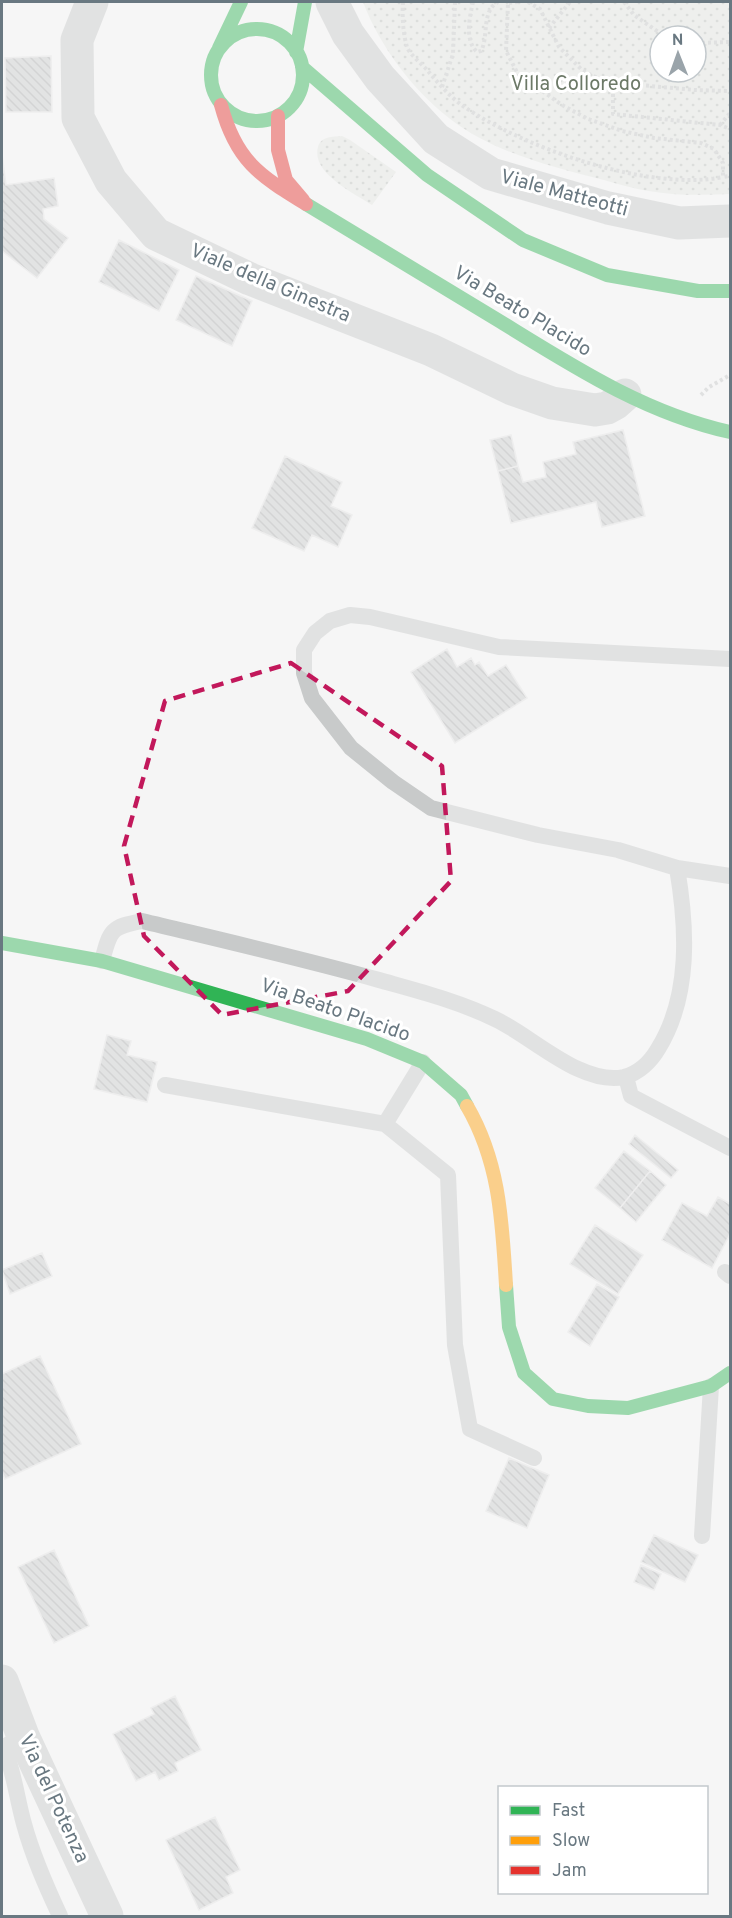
<svg xmlns="http://www.w3.org/2000/svg" width="732" height="1918" viewBox="0 0 732 1918" font-family="Overpass,sans-serif">
<style>
.green{fill:url(#green-dots);fill-rule:evenodd}
.building{fill:url(#building-back-hatch);stroke:#e4e4e4;stroke-width:1.5}
.lines{fill:none;stroke-linecap:round;stroke-linejoin:round}
.path{stroke:#c6c7c8;stroke-width:4;stroke-dasharray:3 3;stroke-linecap:butt}
.lane{stroke:#c8caca;stroke-width:16}
.street{stroke:#c8caca;stroke-width:33}
.fast{stroke:#30b455;stroke-width:14}
.slow{stroke:#ff9f0a;stroke-width:14}
.jam{stroke:#e5322d;stroke-width:14}
.marked{fill:none;stroke:#c2185b;stroke-width:4.5;stroke-dasharray:12 8;stroke-linejoin:round}
.labels{text-anchor:middle;dominant-baseline:central;stroke-width:6;stroke-linejoin:round;paint-order:stroke}
.park-label{font-size:20px;fill:#6c7967;stroke:#fff}
.street-label{font-size:20px;fill:#697881;stroke:#fff}
</style>
<defs>
<pattern id="green-dots" width="8" height="8" patternUnits="userSpaceOnUse" patternTransform="scale(1.5)"><rect width="8" height="8" fill="#e4e7e2"/><path d="M2 2h.1M6 6h.1" fill="none" stroke="#bdc0bd" stroke-width="1.8" stroke-linecap="round"/></pattern>
<pattern id="building-back-hatch" width="6" height="6" patternUnits="userSpaceOnUse" patternTransform="scale(1.5)"><rect width="6" height="6" fill="#cbcccd"/><path d="M-1 5l2 2M0 0l6 6M5-1l2 2" fill="none" stroke="#a9aaac"/></pattern>
</defs>
<rect width="100%" height="100%" fill="#f5f5f5"/>
<!-- green -->
<path class="green" d="M363 2H730V194C703 195 676 196 649 191 634 189 619 184 604 180 552 167 492 152 449 118 411 88 380 46 363 2ZM660 36H696V72H660Z
M342 136 350 140 396 172 372 205C354 193 311 173 318 147 321 136 333 137 342 136Z"/>
<!-- building -->
<path class="building" d="M51 56 52 112H6L5 58Z
M2 155 6 185 54 178 58 206 43 209 44 219 68 238 37 278 2 251Z
M119 240 179 270 159 311 99 282Z
M196 276 252 301 232 346 176 320Z
M623 430 645 516 602 527 596 502 511 523 498 471 518 466 523 482 546 477 543 462 576 454 573 442Z
M511 435 518 466 498 471 490 440Z
M285 456 342 482 331 506 352 515 338 547 312 535 304 551 252 528Z
M447 649 457 667 471 658 475 665 479 662 488 676 506 665 527 698 455 743 411 672Z
M107 1035 131 1041 127 1055 157 1062 147 1102 94 1089Z
M635 1135 678 1170 671 1178 629 1144Z
M624 1151 650 1171 620 1208 595 1188Z
M650 1171 666 1185 636 1222 620 1208Z
M718 1197 730 1204V1234L712 1268 662 1240 682 1203 707 1216Z
M595 1225 643 1255 618 1294 570 1264Z
M42 1253 52 1276 10 1294 2 1270Z
M597 1284 619 1297 590 1346 568 1332Z
M40 1356 81 1444 5 1479 2 1472V1374Z
M509 1458 549 1475 527 1528 486 1511Z
M654 1535 698 1555 685 1582 641 1562Z
M54 1550 89 1626 54 1643 18 1567Z
M641 1565 661 1574 654 1590 634 1582Z
M175 1696 201 1750 175 1763 178 1771 159 1780 155 1772 136 1781 113 1734 154 1714 151 1708Z
M215 1817 240 1870 226 1877 233 1893 199 1910 166 1840Z"/>
<g class="lines">
<!-- path -->
<path class="path" d="M403 2C402 15 403 34 407 47 410 55 422 64 428 71 438 83 450 97 463 106 524 148 649 192 723 177
M473 2C470 16 464 40 477 52L481 51C489 37 481 11 498 2
M518 2 508 3 506 51 518 74 562 105 588 119 622 131 654 138 701 143 714 149 723 163V177L730 176
M528 2 540 9 559 47 583 71 606 82 695 90 730 91
M624 2 634 15 664 36
M549 28 570 2
M696 43 730 42
M613 82V114L720 125 730 129
M442 87 453 54 455 2
M720 125 730 113
M701 395 709 387 730 375"/>
<!-- lane -->
<path class="lane" d="M730 659 499 647 370 617 350 615 330 621 315 633 304 650V673L312 698 351 748 393 782 431 808 538 835 618 850 677 868 730 876
M102 961C110 931 110 927 142 921 221 940 300 958 379 980 418 991 458 1001 495 1019 532 1036 581 1086 624 1077 639 1073 651 1061 658 1049 691 996 687 927 677 868
M626 1077 631 1096 730 1148
M165 1085 385 1124 423 1062
M385 1124 448 1175 455 1345 470 1429 534 1458
M725 1272 730 1276
M702 1536 711 1386
M23 1736 4 1747C14 1772 17 1799 24 1824 33 1857 46 1886 60 1916"/>
<!-- street -->
<path class="street" d="M92 2 77 40 78 118 111 181 156 234 250 279 431 350 512 389 552 403 595 410 607 408 616 403 625 395
M332 2 348 34 380 78 436 139 491 174 608 208 679 223 730 221
M2 1681 23 1736 107 1916"/>
<!-- fast -->
<path class="fast" d="M211 75a46 46 0 1 1 92 0a46 46 0 1 1-92 0Z
M219 48 241 2
M296 52 305 2
M302 67 427 175 523 240 607 275 698 291H730
M306 204C371 243 436 283 501 322 574 367 645 413 730 432
M2 943 102 961 367 1039 423 1062 461 1095 467 1106
M506 1285 509 1327 524 1373 553 1399 588 1406 628 1408 711 1386 730 1373"/>
<!-- slow -->
<path class="slow" d="M467 1106C500 1163 502 1221 506 1285"/>
<!-- jam -->
<path class="jam" d="M221 105C236 161 259 175 306 204
M278 116V150L286 180 303 200"/>
</g>
<!-- marked area -->
<path d="M0 0H732V1918H0ZM291 663 442 766 451 881 348 991 222 1015 144 936 124 846 165 701Z" fill="#f5f5f5" fill-opacity=".55" fill-rule="evenodd"/>
<path class="marked" d="M291 663 442 766 451 881 348 991 222 1015 144 936 124 846 165 701Z"/>
<g class="labels">
<!-- park labels -->
<g class="park-label">
<text x="576" y="85">Villa Colloredo</text>
</g>
<!-- street labels -->
<g class="street-label">
<text transform="translate(564 194) rotate(15)">Viale Matteotti</text>
<text transform="translate(270 284) rotate(23)">Viale della Ginestra</text>
<text transform="translate(522 312) rotate(31)">Via Beato Placido</text>
<text transform="translate(335 1011) rotate(19)">Via Beato Placido</text>
<text transform="translate(53 1799) rotate(65)">Via del Potenza</text>
</g>
</g>
<!-- border -->
<rect width="732" height="1918" fill="none" stroke="#697881" stroke-width="6"/>
<!-- legend -->
<rect x="498" y="1786" width="210" height="108" fill="#ffffff" stroke="#c3c9cd" stroke-width="1.5"/>
<rect x="510" y="1806" width="30" height="9" fill="#30b455" stroke="#c3c9cd" stroke-width="1.5"/>
<text x="552" y="1816" font-size="18" fill="#697881">Fast</text>
<rect x="510" y="1836" width="30" height="9" fill="#ff9f0a" stroke="#c3c9cd" stroke-width="1.5"/>
<text x="552" y="1846" font-size="18" fill="#697881">Slow</text>
<rect x="510" y="1866" width="30" height="9" fill="#e5322d" stroke="#c3c9cd" stroke-width="1.5"/>
<text x="552" y="1876" font-size="18" fill="#697881">Jam</text>
<!-- north arrow -->
<g transform="translate(678 54) rotate(359)"><circle r="28" fill="#ffffff" stroke="#c3c9cd" stroke-width="1.5"/>
<path d="M0-4.5L10 22L0 15L-10 22Z" fill="#9aa4aa"/>
<text y="-9" font-size="16" font-weight="bold" text-anchor="middle" fill="#697881">N</text>
</g>
</svg>
